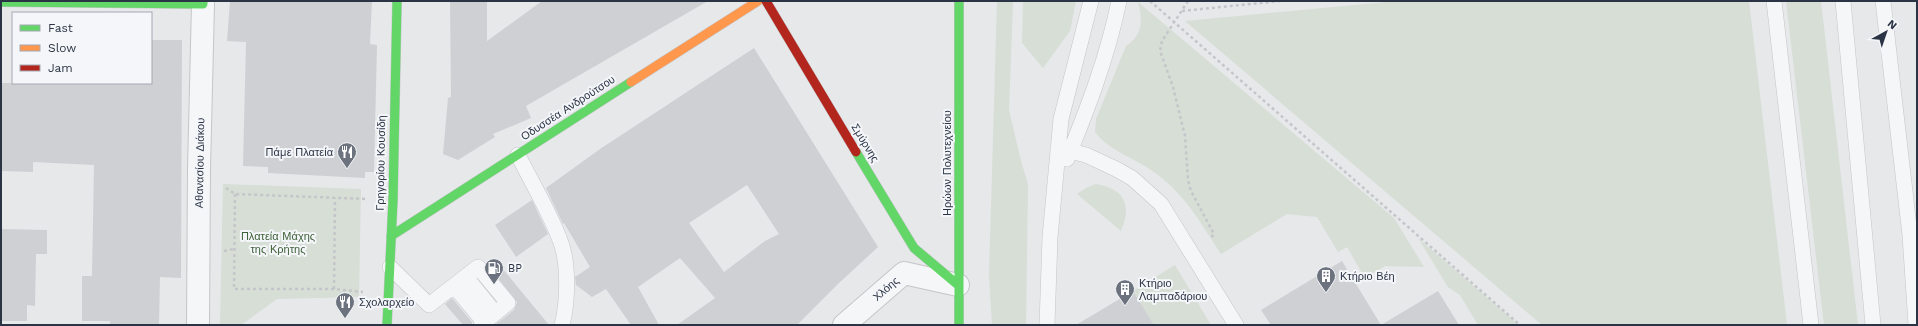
<svg xmlns="http://www.w3.org/2000/svg" width="1918" height="326" viewBox="0 0 1918 326" font-family="'Work Sans',sans-serif">
<style>
.green{fill:#d6ded6}
.building{fill:#ced0d3;fill-rule:evenodd}
.lines{fill:none;stroke-linecap:round;stroke-linejoin:round}
.lane-casing{stroke:#c4c6c8;stroke-width:16}
.street-casing{stroke:#c4c6c8;stroke-width:24}
.fast-casing{stroke:#c4c6c8;stroke-width:10}
.slow-casing{stroke:#c4c6c8;stroke-width:10}
.jam-casing{stroke:#c4c6c8;stroke-width:10}
.path{stroke:#c5c6ca;stroke-width:2.5;stroke-dasharray:3 3;stroke-linecap:butt}
.lane{stroke:#f5f6f7;stroke-width:15}
.street{stroke:#f5f6f7;stroke-width:22}
.fast{stroke:#63d668;stroke-width:9}
.slow{stroke:#ff974d;stroke-width:9}
.jam{stroke:#b3261e;stroke-width:9}
.labels{text-anchor:middle;dominant-baseline:central;stroke-width:4;stroke-linejoin:round;paint-order:stroke}
.street-label{font-size:11px;fill:#2b3445;stroke:#f4f6f9}
.poi-label{font-size:11px;fill:#2b3445;stroke:#f4f6f9;text-anchor:start}
.park-label{font-size:11px;fill:#3f6138;stroke:#f4f6f9}
</style>
<rect width="100%" height="100%" fill="#e6e8ea"/>
<!-- green -->
<path class="green" d="M997 1H1013L1009 110 1021 161 1028 184 1026 325H992L989 275Z
M1023 1H1076L1070 31 1043 68 1022 43Z
M1397 1H1749L1787 325H1542L1185 21Z
M1786 1H1821L1858 325H1824Z
M1138 2 1394 218 1424 267 1385 266 1365 278 1347 247 1338 252 1317 217 1287 214 1221 254C1202 225 1186 196 1158 175 1137 158 1111 153 1095 132L1096 119 1126 46C1143 35 1143 20 1138 2Z
M223 184 361 189 359 297 277 299 241 325H220Z
M1096 184C1125 189 1132 205 1121 231L1077 194 1086 188Z
M1418 238 1519 325H1478L1460 295 1448 287Z
M1175 265 1211 325H1154L1133 291Z"/>
<!-- building -->
<path class="building" d="M230 1H372L370 44 377 45 374 172H365V178L268 173V167L243 166 246 42 227 41Z
M450 1H487V41L542 1H708L526 106 531 118 493 134 495 137 458 160 443 154 448 98 451 97Z
M151 40H182L181 278 160 277 159 325H110V321H82V276H92L94 165 33 162V172L1 171V83H151Z
M754 48 878 247 839 283 797 325H677L715 298 680 258 638 287 659 325H631L606 289 592 297 576 285 575 277 590 267 564 223 563 224 546 188 600 149ZM747 185 779 234 765 241 724 272 689 223Z
M532 200 548 234 516 257 495 225Z
M1 229 47 230V254H36L35 306 27 305V321H1Z
M1342 261 1381 325H1271L1261 310Z
M497 262 549 325H495L514 310 517 302 490 268Z
M1133 291 1154 325H1076Z
M1438 291 1459 325H1381Z
M452 298 472 322V325H463L445 304Z"/>
<g class="lines">
<!-- lane casing -->
<g class="lane-casing">
<path id="lane" d="M1774 1 1811 325
M1843 1 1873 325
M1883 1 1910 235 1916 325
M1058 148 1086 155 1116 169 1132 178 1161 204 1236 325
M518 155C532 183 549 211 560 240 569 262 568 302 562 325
M1067 159C1088 108 1108 55 1119 1
M390 267 429 305 478 267 508 303 481 325
M466 277 495 313
M454 286 484 322
M1047 325 1050 237 1061 119 1091 1"/>
</g>
<!-- street casing -->
<g class="street-casing">
<path id="street" d="M198 325 199 169 203 4
M844 325 904 273 958 285"/>
</g>
<!-- fast casing -->
<g class="fast-casing">
<path id="fast" d="M959 1V325
M1 2 203 4V1
M856 152 914 248 958 285
M391 236 631 82
M387 325 393 200 397 1"/>
</g>
<!-- slow casing -->
<g class="slow-casing">
<path id="slow" d="M631 82 758 1"/>
</g>
<!-- jam casing -->
<g class="jam-casing">
<path id="jam" d="M766 1 856 152"/>
</g>
<!-- path -->
<path class="path" d="M1150 1 1520 325
M1188 1 1162 41 1160 51 1173 87 1185 136 1188 180 1191 191 1214 234 1210 239
M1182 11 1280 1
M226 188 235 194 367 199
M235 194 234 289H334L363 292
M224 251 234 249
M334 289 335 198"/>
<!-- lane -->
<use href="#lane" class="lane"/>
<!-- street -->
<use href="#street" class="street"/>
<!-- fast -->
<use href="#fast" class="fast"/>
<!-- slow -->
<use href="#slow" class="slow"/>
<!-- jam -->
<use href="#jam" class="jam"/>
</g>
<!-- icons -->
<defs>
<g id="restaurant-pin" transform="scale(1)"><path d="M0 17L-7.5 6A9.5 9.5 0 1 1 7.5 6Z" fill="#6c737f" stroke="#f4f6f9"/><path d="M-5-6h1v4h1v-4h1v4h1v-4h1v5L-1.5 .5V6h-2V.5L-5-1ZM5-6V6H3V1.5H1.5Q1.5-4 5-6Z" fill="#fff"/></g>
<g id="fuel-pin" transform="scale(1)"><path d="M0 17L-7.5 6A9.5 9.5 0 1 1 7.5 6Z" fill="#6c737f" stroke="#f4f6f9"/><path d="M-5.5-6h7V0h2V4h1.3V-2.5L3-4.5l.8-.8L6-3V5H2.5V1h-1V6h-7ZM-4.2-4.7v3.2H.2V-4.7Z" fill="#fff"/></g>
<g id="building-pin" transform="scale(1)"><path d="M0 17L-7.5 6A9.5 9.5 0 1 1 7.5 6Z" fill="#6c737f" stroke="#f4f6f9"/><path d="M-4-6H4V6H1V3H-1V6H-4ZM-2.5-4.3h1.7v1.8h-1.7ZM.8-4.3h1.7v1.8H.8ZM-2.5-1h1.7V.8h-1.7ZM.8-1h1.7V.8H.8Z" fill="#fff"/></g>
</defs>
<g fill-rule="evenodd">
<use href="#restaurant-pin" x="347" y="152"/>
<use href="#fuel-pin" x="494" y="268"/>
<use href="#building-pin" x="1326" y="276"/>
<use href="#building-pin" x="1125" y="289"/>
<use href="#restaurant-pin" x="345" y="302"/>
</g>
<g class="labels">
<!-- street labels -->
<g class="street-label">
<text transform="translate(568 108) rotate(-33)">Οδυσσέα Ανδρούτσου</text>
<text transform="translate(865 143) rotate(59)">Σμύρνης</text>
<text transform="translate(200 163) rotate(-89)">Αθανασίου Διάκου</text>
<text transform="translate(381 163) rotate(-89)">Γρηγορίου Κουσίδη</text>
<text transform="translate(947 163) rotate(-90)">Ηρώων Πολυτεχνείου</text>
<text transform="translate(886 289) rotate(-41)">Χλόης</text>
</g>
<!-- poi labels -->
<g class="poi-label">
<text x="333" y="152" text-anchor="end">Πάμε Πλατεία</text>
<text x="508" y="268">BP</text>
<text x="1340" y="276">Κτήριο Βέη</text>
<text x="1139" y="283">Κτήριο<tspan x="1139" dy="13">Λαμπαδάριου</tspan></text>
<text x="359" y="302">Σχολαρχείο</text>
</g>
<!-- park labels -->
<g class="park-label">
<text x="278" y="236">Πλατεία Μάχης<tspan x="278" dy="13">της Κρήτης</tspan></text>
</g>
</g>
<!-- border -->
<rect width="1918" height="326" fill="none" stroke="#2b3445" stroke-width="4"/>
<!-- legend -->
<rect x="12" y="12" width="140" height="72" fill="#f4f6f9" stroke="#a4a8b1"/>
<rect x="20" y="25" width="20" height="6" fill="#63d668" stroke="#a4a8b1"/>
<text x="48" y="32" font-size="12" fill="#2b3445">Fast</text>
<rect x="20" y="45" width="20" height="6" fill="#ff974d" stroke="#a4a8b1"/>
<text x="48" y="52" font-size="12" fill="#2b3445">Slow</text>
<rect x="20" y="65" width="20" height="6" fill="#b3261e" stroke="#a4a8b1"/>
<text x="48" y="72" font-size="12" fill="#2b3445">Jam</text>
<!-- north arrow -->
<g transform="translate(1886 32) rotate(40)" stroke="#f4f6f9" stroke-width="3" paint-order="stroke">
<path d="M0-3L7 15L0 10L-7 15Z" fill="#2b3445"/>
<text y="-6" font-size="11" font-weight="bold" text-anchor="middle" fill="#2b3445">N</text>
</g>
</svg>
